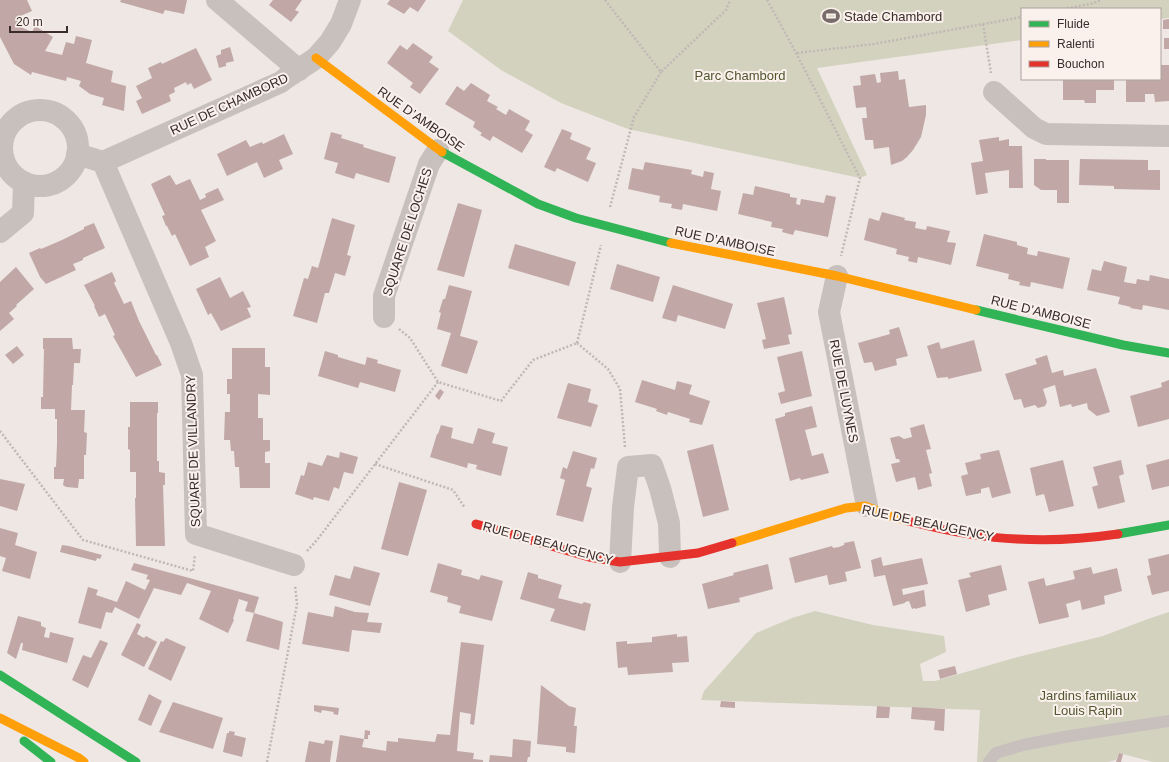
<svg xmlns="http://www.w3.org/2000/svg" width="1169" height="762" viewBox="0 0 1169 762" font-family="Arial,sans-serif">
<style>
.green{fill:#d3d2bf}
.building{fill:#c1a8a6}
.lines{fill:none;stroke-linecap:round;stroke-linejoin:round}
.path{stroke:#c1b8b5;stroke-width:2.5;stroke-dasharray:2 2;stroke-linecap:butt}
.lane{stroke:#c8c0bd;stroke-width:12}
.street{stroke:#c8c0bd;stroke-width:22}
.fast{stroke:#30b455;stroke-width:9}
.slow{stroke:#ff9f0a;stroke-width:9}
.jam{stroke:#e5322d;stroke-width:9}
.labels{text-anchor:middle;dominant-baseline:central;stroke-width:4;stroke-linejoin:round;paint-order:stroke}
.poi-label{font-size:13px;fill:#392c2a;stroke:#faf1ec;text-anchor:start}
.park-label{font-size:13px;fill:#50562f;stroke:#faf1ec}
.street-label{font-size:13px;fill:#392c2a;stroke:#faf1ec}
</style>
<rect width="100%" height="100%" fill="#eee7e4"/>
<!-- green -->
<path class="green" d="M463 0H1169V18L1160 19V9H1022V40L817 68 867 175 860 178 628 129 561 103 501 70 448 31Z
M815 611 873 625 944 636 946 652 920 664 923 681H935L1014 658 1103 636 1145 620 1169 612V762H1153L1119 753 1116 760 1108 762H977L980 710 701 700 704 691 756 633 792 618Z"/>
<!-- building -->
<path class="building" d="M0 0H27L32 11 18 17 23 28 32 32 35 26 53 37 45 51 62 55 66 42 74 44 76 36 92 40 86 63 113 71 111 82 126 86 124 111 102 105 104 98 90 94 79 86 81 81 67 77 66 81 32 72 31 75 14 64 0 37Z
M121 0H187L184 14 165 10 163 14 120 2Z
M273 0H302L295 10 299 12 291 22 269 5Z
M390 0H426L418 12 410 7 404 14 387 4Z
M1169 19V29H1163V20Z
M1164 38H1169V49H1164Z
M413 43 433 57 429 62 439 69 420 94 410 87 413 83 387 63 400 45 407 50Z
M230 47 234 61 226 63V66L219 68 216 56 221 54V50Z
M196 48 212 80 194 89 191 83 187 85 186 82 174 88 175 92 169 95 171 101 142 114 136 101 142 98 136 86 152 78 148 68 161 62 162 64Z
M1160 65H1169V101L1155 102 1154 94H1145V102H1126V79H1160Z
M898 71 899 80 905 79 909 107 926 105V115L921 137 913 150 907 157 902 161 891 165 889 147 874 149 873 140H865L862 118H867L866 107 856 108 853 86 861 85 860 76 875 74 877 83 881 82 880 73Z
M1063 79H1114V90H1096V103H1085L1084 100H1063Z
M471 83 490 95 487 101 498 107 496 109 506 115 509 109 530 121 525 130 533 135 522 153 493 136 490 141 480 135 482 133 473 127 475 122 445 104 457 86 464 91Z
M562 129 572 133 570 139 591 148 586 159 596 163 588 182 557 168 555 172 544 167Z
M331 132 342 135 341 138 364 145 363 147 396 157 389 183 356 173 354 179 335 173 338 163 324 159Z
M284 134 293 154 279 160 283 169 264 178 257 162 227 176 217 154 246 140 250 147 262 142 263 144Z
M999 137V141L1009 139V146H1022L1023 188H1009V170L985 173 988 193 976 195 971 163 983 161 979 140Z
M1034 159H1046V160H1069V203H1057V190H1041L1034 185Z
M1080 159 1148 160V170H1160V190L1114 189V186L1079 185Z
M645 162 692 170 691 174 703 177 704 171 714 173 711 189 721 191 717 211 683 204 682 210 671 208 672 204 659 202 660 196 628 189 632 168 643 170Z
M170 175 176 185 190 179 200 200 206 197 205 194 218 188 224 200 201 210 216 241 205 247 209 257 190 266 175 234 172 236 167 226H166L162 216 165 215 151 184Z
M755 186 790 194V197L797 198 796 204 800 205 801 199 824 203 826 195 836 197 828 237 795 230 793 235 782 232 783 229 771 227 772 222 738 214 743 193 753 195Z
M458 203 482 210 464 277 437 270Z
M882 212 905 218 904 220 916 222 915 228 926 230 927 226 950 231 947 242 956 243 951 265 918 257 917 263 908 261 909 257 896 254 897 249 864 240 869 218 879 221Z
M332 218 355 225 347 255 351 256 345 276 335 273 329 293H325L317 323 293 316 304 278 308 279 312 266 318 268Z
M94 223 105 248 83 258V260L73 264 76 270 46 284 40 277 29 253 40 248 41 249 62 240 84 229V227Z
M984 234 1017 242V245L1028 248 1027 254 1037 256 1038 251 1070 258 1063 289 1031 282 1030 287 1019 285 1020 282 1008 279 1009 274 976 266Z
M515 244 576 262 569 286 508 268Z
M1104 261 1127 267 1124 282 1136 284 1137 279 1149 281 1150 275 1169 279V310L1143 305 1142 310 1130 308 1131 307 1118 304 1120 297 1087 290 1092 269 1101 271Z
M617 264 660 277 653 302 610 289Z
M16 267 34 289 16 305 17 306 9 313 14 319 0 331V282Z
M112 272 116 281 114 283 124 304 131 301 139 321 156 355H157L162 365 136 377 113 336 115 335 105 314 99 317 94 306H95L84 285Z
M220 277 230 298 243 291 251 307 247 308 251 317 221 331 211 313 208 315 196 289Z
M449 285 472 291 460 336 478 341 467 374 441 366 451 333 437 329 441 313 439 312 443 299H445Z
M673 285 733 304 725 329 678 315 676 322 662 318Z
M784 297 792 334 788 335 790 344 764 349 762 340 766 339 757 303Z
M899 327 908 356 896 359 897 365 875 371 872 362 864 363 858 343 890 334 889 330Z
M43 338H72L73 349H81L80 363H74L73 385H72L71 410H85L84 432 87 433 86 455H84V479H79L78 488 66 487 63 485 64 479H54V467H56L57 444V419H55V409H41V397H43L44 349H43Z
M974 340 982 371 948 379V377L937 378 927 346 939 342 941 349Z
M17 346 24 355 13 364 5 355Z
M232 348H265V367H270V395L258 394V418H263V440H270V451L265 452V463H270V488H240L239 467H235L234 451H231L230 440H224L225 412H230V394H227V379H232Z
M325 351 338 355V357L365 365 367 357 378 360 377 363 401 370 395 392 360 382 358 388 318 376Z
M802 351 812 396 781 404 778 393 785 391 777 357Z
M1047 355 1052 373 1063 370 1064 376 1096 368 1110 412 1097 416 1088 409 1087 403 1072 407 1071 404 1060 407 1055 385 1043 389 1047 402 1045 406 1038 408 1035 405 1024 408 1021 399 1014 400 1005 374 1037 364 1035 359Z
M642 380 675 390 677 381 692 385 689 394 710 401 702 425 689 422 690 419 668 412 667 415 656 411 657 409 635 402Z
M1169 380V419L1138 427 1130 396 1162 387 1161 383Z
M568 383 591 389 588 402 598 405 591 427 557 418Z
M440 389 444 392 439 400 435 396Z
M130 402H158V413H157V461H159V472L165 473V485H163L165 546H136L135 498H136V472H130V450L128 449V427H130Z
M812 406 817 427 805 430 812 456 823 453 829 473 801 480 800 478 790 481 775 419 785 416V413Z
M924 424 931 449 926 450 932 473 929 474 932 486 918 490 915 477 896 482 891 464 900 462 899 459H896L890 438 899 436 904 439 912 437 910 428Z
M441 425 453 428 451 438 473 444 478 428 495 433 492 443 508 447 501 476 476 469 477 465 468 463 467 468 430 457 437 434H438Z
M713 444 729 510 703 517 687 451Z
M999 450 1011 493 992 498 989 487 981 489V493L966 496 961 476 968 474 965 463 981 459 980 454Z
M573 451 597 458 594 469 591 468 586 486 592 488 583 522 556 515 565 480 560 478 563 467 567 469Z
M340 452 358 457 353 474 344 472 339 489 334 487 329 501 314 497 313 500 295 494 301 475 304 476 308 462 322 466 327 455 339 458Z
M1169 459V486L1152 490 1146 465Z
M1063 460 1074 506 1049 512 1044 494 1036 496 1030 468Z
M1121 460 1124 474 1119 476 1125 502 1098 509 1092 487 1098 485 1093 467Z
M0 479 25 484 17 511 0 506Z
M399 482 427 490 408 556 381 549Z
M0 528 18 533 15 545 37 552 30 579 2 571 6 558 0 556Z
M854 541 861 568 845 572 847 581 829 585 827 575 795 583 789 558 832 546 833 548 839 547 844 545V543Z
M62 545 69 546 102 555 100 559 97 558 96 561 60 552Z
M1169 554V591L1152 595 1147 576 1151 575 1148 559Z
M881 557 883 566 922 558 928 584 902 589 903 595 924 590 926 606 915 609V608L912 609 909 601 905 602V603L893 606 885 575 874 577 871 560Z
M134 563 193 579 259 597 254 613 283 622 279 650 246 641 254 613 245 611 248 602 239 599 233 619 234 620 228 633 199 619 211 591 187 583 181 595 154 588 139 619 115 607 112 613 106 612 101 629 78 623 88 587 98 590 96 595 117 602 126 581 145 590 150 580 146 579 148 575 131 570Z
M438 563 462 570 461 575 470 577 479 580 481 575 503 581 492 621 459 613 461 606 447 602 448 597 430 592Z
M768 564 773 589 739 598 740 602 708 609 702 584 734 575 733 573Z
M1001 565 1007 590 988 595 990 605 966 612 958 580 971 577 969 573Z
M354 566 380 573 370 606 329 595 335 575 350 579Z
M1091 567 1093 574 1117 568 1122 591 1104 596 1105 604 1082 610 1080 600 1066 604 1069 617 1039 624 1028 582 1044 578 1046 586 1075 579 1073 571Z
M528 572 538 575V578L562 585 558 598 582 604 584 602 591 604 585 631 550 621 555 609 520 599Z
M335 606 355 612 369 613 367 622 382 623 380 633 352 630 349 652 302 644 308 612 333 617Z
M18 616 41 622V626L46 628 44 637 49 638 50 632 74 638 67 663 22 650 23 643H21L16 659 7 653Z
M137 623 141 625 137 634 144 638 146 636 157 642 144 667 121 655Z
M677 634V637L687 636 689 662 672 663 673 672 628 675 627 667 618 668 616 642 627 641V644L652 642V637Z
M166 638 186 647 171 681 148 669 161 641 163 642Z
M100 640 108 643 88 688 72 680 83 655 91 658Z
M461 642 484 645 474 725 470 724 471 714 460 712 457 751 474 753 473 759 483 760V762H336L340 735 364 739 362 747 386 751 387 741 398 742V738L435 742 437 734 450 735Z
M955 666 957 674 940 679 938 670Z
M541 685 569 706 576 708 574 726H577L575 753 566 752V747L537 744Z
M149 694 162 701 151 726 138 720Z
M721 701 735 702V708L720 707Z
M173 702 223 718 213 749 159 732Z
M314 705 339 708 338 715 333 714 334 712 322 710 321 713 314 711Z
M877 706 890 707 889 718H876Z
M912 707 945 709 944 731 934 730 935 721 911 719Z
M365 730 370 731V735H368V739H364Z
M229 731 235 732 234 735 246 738 242 757 223 752 227 733H229Z
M513 739 531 741 530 757H528L527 762H489L490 755 512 757Z
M325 740 333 741 330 762H305L309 741 324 744Z
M1119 753 1123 754 1121 762H1116Z"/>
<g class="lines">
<!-- path -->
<path class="path" d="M605 0 661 72 726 10 730 0
M767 0C800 58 829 118 860 178L841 256
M1063 9 1090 4 1102 0
M983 24 991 73
M797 53 874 44 1022 17
M610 207 634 117 661 72
M399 329 410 338 438 382 501 401 533 360 577 343
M577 343 601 245
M577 343 608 369 620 389 625 447
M0 431 83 540 193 571 195 555
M375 464 453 490 465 508
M307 551 317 540 438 382
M267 762 297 604 295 585"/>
<!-- lane -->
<path class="lane" d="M989 762 996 753 1023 745 1064 737 1169 721"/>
<!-- street -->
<path class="street" d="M217 0 299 70
M994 92 1034 128 1046 134 1169 136
M2 148a38 38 0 1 1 76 0a38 38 0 1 1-76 0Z
M77 154 103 162 281 82 286 78 316 58 330 42 341 24 350 0
M103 162 181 343 192 375 196 534 294 565
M0 232 23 213 24 182
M837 276 829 312 867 506
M384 317V296L429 164 438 150
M620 562 623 507 628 467 652 465 660 488 669 523 670 557"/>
<!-- fast -->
<path class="fast" d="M442 152 538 204 576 218 671 243
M976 310 1123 345 1169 353
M1118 534 1169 525
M0 675 136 762
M24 741 51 762"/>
<!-- slow -->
<path class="slow" d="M316 58 442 152
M671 243 837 276 976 310
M732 543 846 508 865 506 873 509 887 515 908 521
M0 718 79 758 84 762"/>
<!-- jam -->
<path class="jam" d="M908 521C943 530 980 538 1017 539 1051 541 1084 539 1118 534
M476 524 589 557 620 562 698 553 732 543"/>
</g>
<!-- icons -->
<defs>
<g id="stadium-bare" transform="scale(1.38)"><path d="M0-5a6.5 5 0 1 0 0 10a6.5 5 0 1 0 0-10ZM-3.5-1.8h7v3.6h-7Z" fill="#786d6b" stroke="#faf1ec" stroke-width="2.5" paint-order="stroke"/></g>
</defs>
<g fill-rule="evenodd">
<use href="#stadium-bare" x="831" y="16"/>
</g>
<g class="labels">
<!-- poi labels -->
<g class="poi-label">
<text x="844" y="16">Stade Chambord</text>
</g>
<!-- park labels -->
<g class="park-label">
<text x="740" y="75">Parc Chambord</text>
<text x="1088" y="695">Jardins familiaux<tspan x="1088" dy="15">Louis Rapin</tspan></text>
</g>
<!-- street labels -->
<g class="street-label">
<text transform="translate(229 104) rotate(-25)">RUE DE CHAMBORD</text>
<text transform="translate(421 119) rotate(35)">RUE D’AMBOISE</text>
<text transform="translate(407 232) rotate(-72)">SQUARE DE LOCHES</text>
<text transform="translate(725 241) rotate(12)">RUE D’AMBOISE</text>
<text transform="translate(1041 312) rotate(14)">RUE D’AMBOISE</text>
<text transform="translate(844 391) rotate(79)">RUE DE LUYNES</text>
<text transform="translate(193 451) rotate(-92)">SQUARE DE VILLANDRY</text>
<text transform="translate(928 523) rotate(12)">RUE DE BEAUGENCY</text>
<text transform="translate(548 543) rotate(15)">RUE DE BEAUGENCY</text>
</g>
</g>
<!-- legend -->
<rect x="1021" y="8" width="140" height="72" fill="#faf1ec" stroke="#ada29e"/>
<rect x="1029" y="21" width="20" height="6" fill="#30b455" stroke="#ada29e"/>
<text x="1057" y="28" font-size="12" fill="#392c2a">Fluide</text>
<rect x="1029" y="41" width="20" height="6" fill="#ff9f0a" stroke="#ada29e"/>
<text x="1057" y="48" font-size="12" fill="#392c2a">Ralenti</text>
<rect x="1029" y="61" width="20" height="6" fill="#e5322d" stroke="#ada29e"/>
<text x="1057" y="68" font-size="12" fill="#392c2a">Bouchon</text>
<!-- scale -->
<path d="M10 26v6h57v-6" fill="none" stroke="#392c2a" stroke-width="2"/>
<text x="16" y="26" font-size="12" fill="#392c2a" stroke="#faf1ec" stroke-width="3" paint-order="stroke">20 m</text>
</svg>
